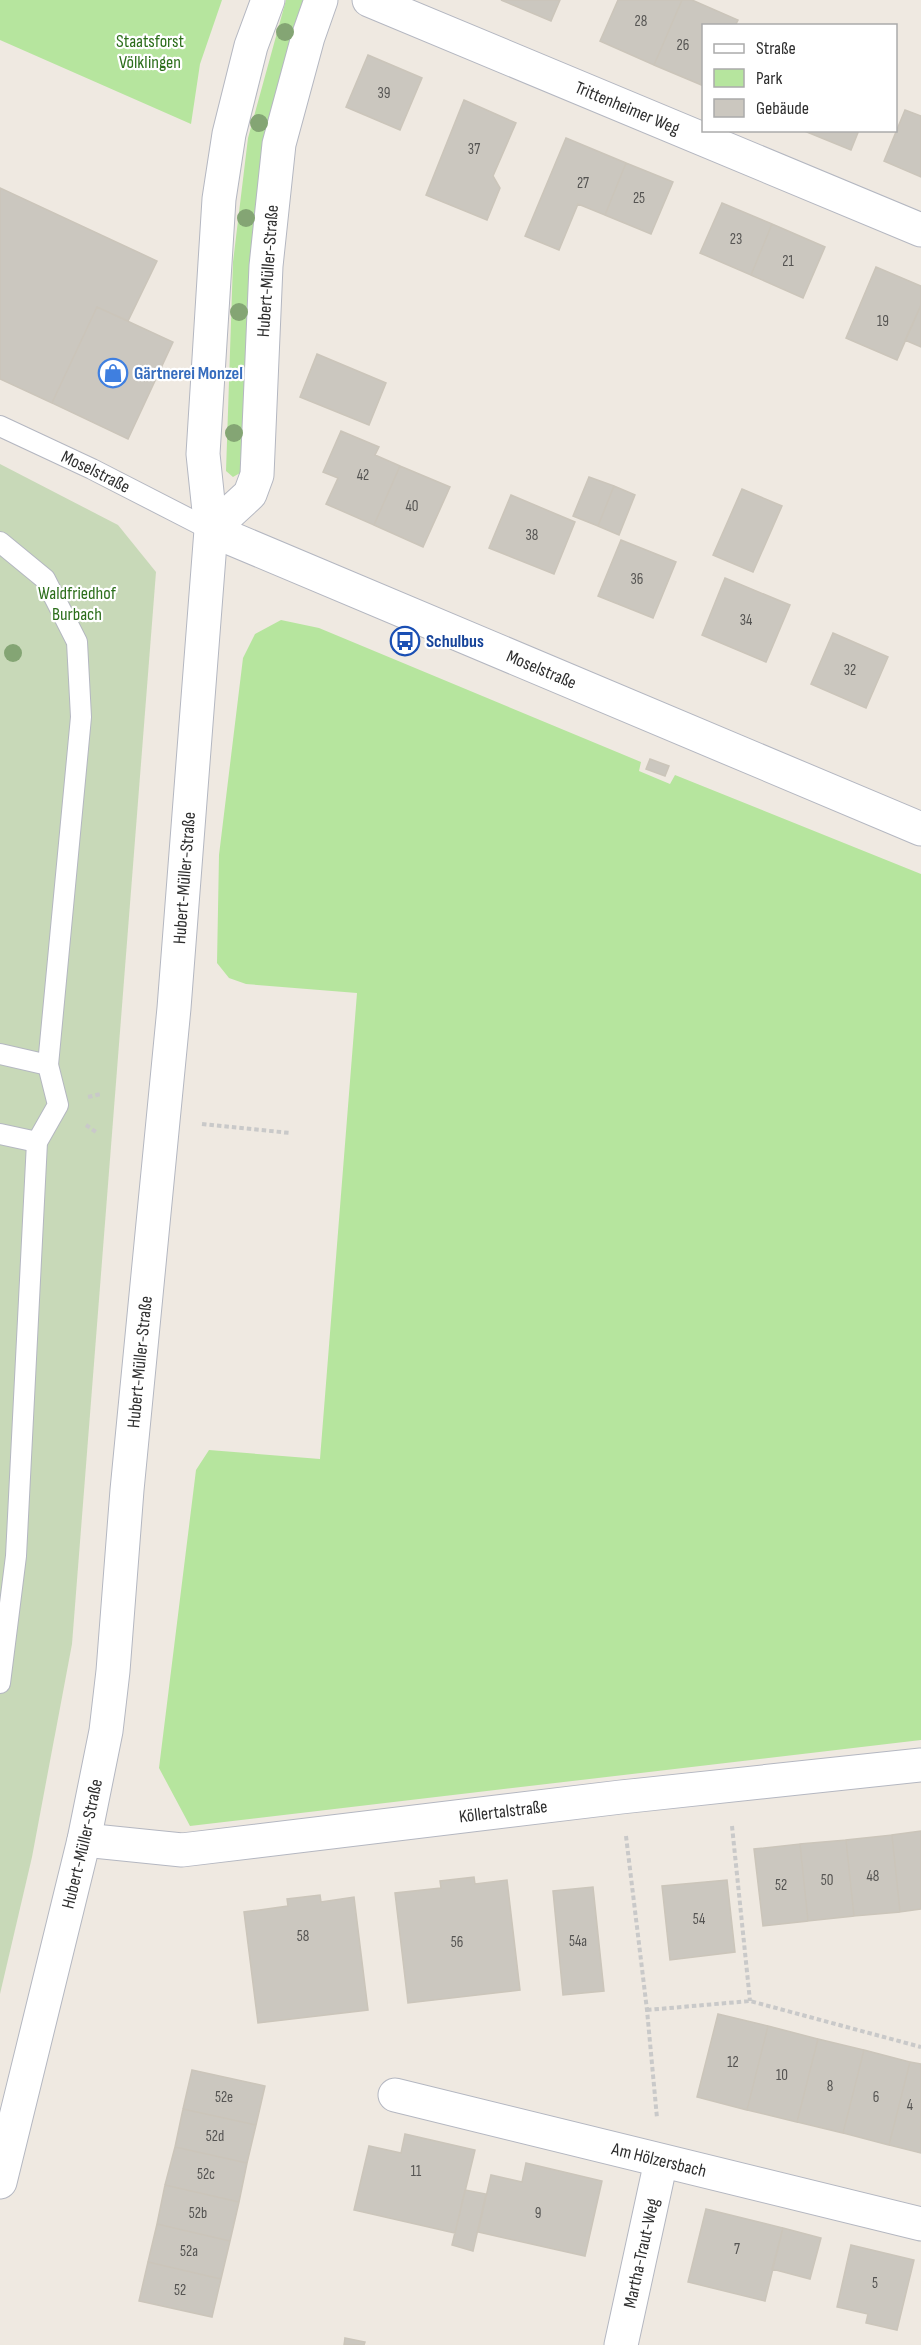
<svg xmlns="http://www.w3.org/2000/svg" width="921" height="2345" viewBox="0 0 921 2345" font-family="'Sofia Sans Condensed',sans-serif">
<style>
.green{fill:#b6e59e}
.cemetery{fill:#c8d9b8}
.building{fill:#cbc7bf;stroke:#cbc5ba;stroke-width:1.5}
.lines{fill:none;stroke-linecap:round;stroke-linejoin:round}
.lane-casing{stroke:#b4b7c1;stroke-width:22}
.street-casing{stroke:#b4b7c1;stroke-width:35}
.secondary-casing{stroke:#b4b7c1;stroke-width:35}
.path{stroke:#c9c9c9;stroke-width:4;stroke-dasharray:4.5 3;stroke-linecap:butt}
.lane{stroke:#fff;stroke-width:20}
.street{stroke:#fff;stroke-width:33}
.secondary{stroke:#fff;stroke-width:33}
.tree{fill:#84a574}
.labels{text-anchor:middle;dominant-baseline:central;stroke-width:4.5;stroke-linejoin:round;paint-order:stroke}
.number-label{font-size:15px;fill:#555452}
.park-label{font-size:18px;fill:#2c6e1b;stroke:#fff}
.street-label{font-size:18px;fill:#2e2e2e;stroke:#fff}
.shop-label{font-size:18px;font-weight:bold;fill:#366cbe;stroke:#fff;text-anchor:start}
.transit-label{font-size:18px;font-weight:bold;fill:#164399;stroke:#fff;text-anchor:start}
</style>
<rect width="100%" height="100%" fill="#efe9e1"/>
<!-- green -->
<path class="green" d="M0 0H222L200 64 191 124 0 40Z
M286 0H305L285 58 263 140 248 314 240 473 233 477 226 471 233 262 248 138Z
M281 620 319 628 641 762 639 771 670 784 675 775 921 874V1740L190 1826 159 1768 196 1470 209 1450 320 1459 357 993 246 984 229 978 217 963 219 855 243 658 255 634Z"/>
<!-- cemetery -->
<path class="cemetery" d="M0 464 118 525 156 572 72 1644 32 1857 0 1994Z"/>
<!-- building -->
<path class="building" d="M501 0H560L551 21Z
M618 0H682L654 65 600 41Z
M682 0H692L738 20 735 26H704V86L654 65Z
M368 55 422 78 400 130 346 107Z
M464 100 516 123 493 176 500 188 487 220 426 195Z
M905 110 921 116V177L884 161Z
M802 130H859L851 150Z
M566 138 626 163 605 215 578 204 559 250 525 236Z
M626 163 673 182 651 234 605 215Z
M0 188 157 261 128 321 97 307 52 403 0 379Z
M722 203 772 224 751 275 700 253Z
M772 224 825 247 803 298 751 275Z
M876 267 921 286V305L897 360 846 338Z
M921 305V347L905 340Z
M97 307 173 342 128 439 52 403Z
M317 354 386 383 369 425 300 397Z
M341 431 379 447 375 455 400 466 374 525 326 504 338 478 323 472Z
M400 466 450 487 423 547 374 525Z
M589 477 614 486 598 526 573 516Z
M614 486 635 495 619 535 598 526Z
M742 489 782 506 753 572 713 555Z
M511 495 575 522 554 574 489 548Z
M621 540 676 562 653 618 598 596Z
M725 578 790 605 766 662 702 635Z
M833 633 888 657 866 708 811 684Z
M650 759 669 766 665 776 646 769Z
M921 1831V1909L900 1912 892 1835Z
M892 1835 900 1912 854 1916 846 1840Z
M846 1840 854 1916 808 1921 800 1844Z
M800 1844 808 1921 763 1926 754 1849Z
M474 1877 475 1884 507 1880 520 1990 408 2003 395 1893 441 1888 440 1881Z
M727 1880 735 1952 670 1960 662 1886Z
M593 1887 604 1991 563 1995 553 1891Z
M320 1895 321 1902 354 1897 368 2010 258 2023 244 1912 288 1906 287 1899Z
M718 2014 768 2026 747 2110 697 2097Z
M768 2026 818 2039 797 2122 747 2110Z
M818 2039 864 2050 843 2133 797 2122Z
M864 2050 910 2062 889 2145 843 2133Z
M910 2062 921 2064V2153L889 2145Z
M192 2070 265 2086 256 2125 183 2109Z
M183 2109 256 2125 247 2163 175 2147Z
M405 2134 475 2150 455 2233 354 2210 369 2146 401 2153Z
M175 2147 247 2163 239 2202 165 2185Z
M526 2163 602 2181 585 2256 478 2232 491 2175 522 2182Z
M165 2185 239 2202 230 2241 157 2224Z
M465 2190 486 2194 473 2251 452 2245Z
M706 2209 783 2228 765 2301 688 2282Z
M157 2224 230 2241 221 2279 148 2262Z
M783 2228 821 2238 810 2279 772 2269Z
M851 2245 914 2260 897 2330 866 2323 868 2314 837 2307Z
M148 2262 221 2279 212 2317 139 2301Z
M345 2338 365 2342 364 2345H344Z"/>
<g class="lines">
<!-- lane casing -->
<g class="lane-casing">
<g id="lane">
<path id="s1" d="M0 426 92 469 211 530"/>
<path d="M0 542 45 579 77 642 81 717 48 1065"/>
<path d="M0 1054 48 1065 58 1105 37 1142 16 1556 0 1683"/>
<path d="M0 1134 37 1142"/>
</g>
</g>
<!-- street casing -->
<g class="street-casing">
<g id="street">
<path id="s2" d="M321 0 308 37 279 144 266 266 257 475 250 494 211 530 921 829"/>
<path id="s3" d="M369 0 921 230"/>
<path id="s4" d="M84 1840 182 1850 621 1797 921 1765"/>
<path id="s5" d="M395 2095 921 2224"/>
<path id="s6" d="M621 2345 661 2161"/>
</g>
</g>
<!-- secondary casing -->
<g class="secondary-casing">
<g id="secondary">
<path id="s7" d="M0 2182 84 1840 106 1731 113 1671 127 1490 174 1008 211 530 203 454 219 199 229 134 251 46 268 0"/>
</g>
</g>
<!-- path -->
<path class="path" d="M88 1097 101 1094
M202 1124 290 1133
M86 1125 96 1132
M732 1826 750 2001
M626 1836 647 2010 657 2118
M647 2010 750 2001 921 2047"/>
<!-- lane -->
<use href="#lane" class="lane"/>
<!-- street -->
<use href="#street" class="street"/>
<!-- secondary -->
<use href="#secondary" class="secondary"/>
</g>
<!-- trees -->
<g class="tree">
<circle cx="285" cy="32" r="9"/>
<circle cx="259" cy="123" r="9"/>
<circle cx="246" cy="218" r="9"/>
<circle cx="239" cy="312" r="9"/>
<circle cx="234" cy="433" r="9"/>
<circle cx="13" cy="653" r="9"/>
</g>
<!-- icons -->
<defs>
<g id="shop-ring" transform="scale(1.5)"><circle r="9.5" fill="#fff" stroke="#3f7fe0" stroke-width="1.5"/><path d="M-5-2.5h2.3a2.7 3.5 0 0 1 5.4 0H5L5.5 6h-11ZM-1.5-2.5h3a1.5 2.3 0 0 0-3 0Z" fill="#3f7fe0"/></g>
<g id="bus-ring" transform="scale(1.5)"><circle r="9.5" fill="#fff" stroke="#1a4fb4" stroke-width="1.5"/><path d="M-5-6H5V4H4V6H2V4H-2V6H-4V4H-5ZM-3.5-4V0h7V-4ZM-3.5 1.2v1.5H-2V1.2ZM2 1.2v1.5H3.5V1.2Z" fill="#1a4fb4"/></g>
</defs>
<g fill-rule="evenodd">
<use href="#shop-ring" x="113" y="373"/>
<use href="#bus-ring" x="405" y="641"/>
</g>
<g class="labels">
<!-- number labels -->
<g class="number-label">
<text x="641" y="21">28</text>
<text x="683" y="45">26</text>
<text x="384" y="93">39</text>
<text x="474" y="149">37</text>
<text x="583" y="183">27</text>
<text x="639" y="198">25</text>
<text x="736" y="239">23</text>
<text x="788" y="261">21</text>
<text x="883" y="321">19</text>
<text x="363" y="475">42</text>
<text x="412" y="506">40</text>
<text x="532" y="535">38</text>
<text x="637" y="579">36</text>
<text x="746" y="620">34</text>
<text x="850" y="670">32</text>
<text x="873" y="1876">48</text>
<text x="827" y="1880">50</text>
<text x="781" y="1885">52</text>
<text x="699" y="1919">54</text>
<text x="303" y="1936">58</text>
<text x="578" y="1941">54a</text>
<text x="457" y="1942">56</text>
<text x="733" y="2062">12</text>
<text x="782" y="2075">10</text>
<text x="830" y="2086">8</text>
<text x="224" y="2097">52e</text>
<text x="876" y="2097">6</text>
<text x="910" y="2105">4</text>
<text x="215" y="2136">52d</text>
<text x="416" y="2171">11</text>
<text x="206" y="2174">52c</text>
<text x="198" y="2213">52b</text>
<text x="538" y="2213">9</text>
<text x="737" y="2249">7</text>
<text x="189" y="2251">52a</text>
<text x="875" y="2283">5</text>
<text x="180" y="2290">52</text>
</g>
<!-- park labels -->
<g class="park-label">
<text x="150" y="41">Staatsforst<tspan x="150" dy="21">Völklingen</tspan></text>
<text x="77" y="593">Waldfriedhof<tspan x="77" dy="21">Burbach</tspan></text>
</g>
<!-- street labels -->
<g class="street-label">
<text stroke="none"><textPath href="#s3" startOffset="280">Trittenheimer Weg</textPath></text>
<text transform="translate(268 271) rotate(-86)">Hubert-Müller-Straße</text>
<text stroke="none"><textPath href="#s1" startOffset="106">Moselstraße</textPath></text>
<text stroke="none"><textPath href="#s2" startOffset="914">Moselstraße</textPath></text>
<text stroke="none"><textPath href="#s7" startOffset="1320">Hubert-Müller-Straße</textPath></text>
<text stroke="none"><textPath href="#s7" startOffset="834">Hubert-Müller-Straße</textPath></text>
<text stroke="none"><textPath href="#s4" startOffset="422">Köllertalstraße</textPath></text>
<text stroke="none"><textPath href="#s7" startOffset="348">Hubert-Müller-Straße</textPath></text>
<text stroke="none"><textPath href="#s5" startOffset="272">Am Hölzersbach</textPath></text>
<text stroke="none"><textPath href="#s6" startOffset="94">Martha-Traut-Weg</textPath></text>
</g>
<!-- shop labels -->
<g class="shop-label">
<text x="134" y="373">Gärtnerei Monzel</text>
</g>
<!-- transit labels -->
<g class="transit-label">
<text x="426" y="641">Schulbus</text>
</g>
</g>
<!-- legend -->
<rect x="702" y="24" width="195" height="108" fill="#ffffff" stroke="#ababab" stroke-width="1.5"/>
<rect x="714" y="44" width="30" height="9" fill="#ffffff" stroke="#ababab" stroke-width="1.5"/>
<text x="756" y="54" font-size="18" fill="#2e2e2e">Straße</text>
<rect x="714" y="69" width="30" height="18" fill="#b6e59e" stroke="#ababab" stroke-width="1.5"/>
<text x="756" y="84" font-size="18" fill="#2e2e2e">Park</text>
<rect x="714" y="99" width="30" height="18" fill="#cbc7bf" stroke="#ababab" stroke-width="1.5"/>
<text x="756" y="114" font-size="18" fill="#2e2e2e">Gebäude</text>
</svg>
